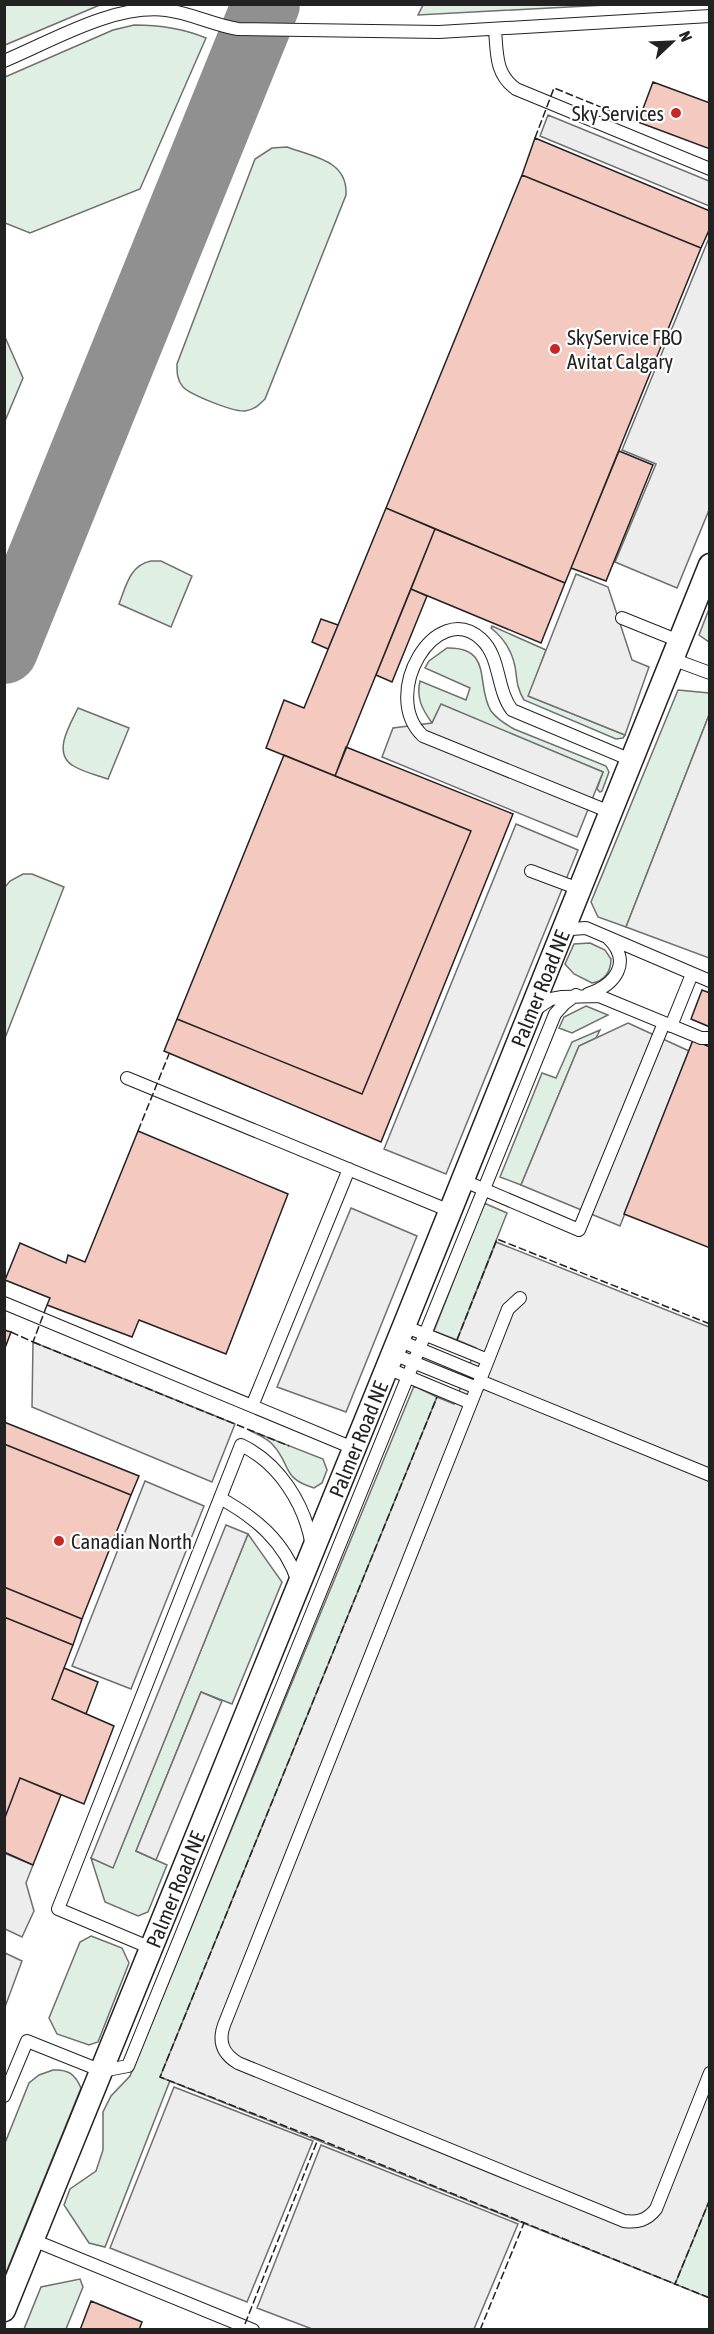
<svg xmlns="http://www.w3.org/2000/svg" width="714" height="2334" viewBox="0 0 714 2334" font-family="'Asap Condensed',sans-serif">
<style>
.green{fill:#e0efe3;stroke:#6f6f6f;stroke-width:1.5}
.parking{fill:#ededed;stroke:#6f6f6f;stroke-width:1.5}
.lines{fill:none;stroke-linecap:round;stroke-linejoin:round}
.taxiway{stroke:#909090;stroke-width:68}
.building{fill:#f3c9c0;stroke:#222;stroke-width:1.5}
.service-casing{stroke:#222;stroke-width:14}
.minor-casing{stroke:#222;stroke-width:25}
.service{stroke:#fff;stroke-width:12}
.minor{stroke:#fff;stroke-width:22}
.fence{stroke:#222;stroke-width:1.5;stroke-dasharray:8 3;stroke-linecap:butt}
.poi-dot{fill:#c62828;stroke:#fff;stroke-width:2}
.labels{text-anchor:middle;dominant-baseline:central;stroke-width:4.5;stroke-linejoin:round;paint-order:stroke}
.poi-label{font-size:21px;fill:#222;stroke:#fff;text-anchor:start}
.street-label{font-size:21px;fill:#222;stroke:#fff}
</style>
<rect width="100%" height="100%" fill="#fff"/>
<!-- green -->
<path class="green" d="M5 4H100V5L5 45Z
M423 5V4L606 5 418 15Z
M134 25C160 25 182 28 206 38L140 189 30 233 5 223V77L113 30Z
M287 147C313 157 348 160 346 195L265 399C259 405 254 410 245 411 233 412 191 395 183 387 177 380 177 373 177 364L255 159 272 148Z
M5 337 23 378 5 421H4Z
M151 561H161L192 576 171 627 119 604C126 586 130 565 151 561Z
M709 609V642L699 635Z
M492 626 546 650 529 696 625 735 623 738 616 739 524 700C518 690 517 683 516 673 514 655 505 639 491 628Z
M447 648C494 647 475 685 491 711 497 719 505 724 514 729L606 766 609 772 602 791 600 792 597 789 603 772 441 705 432 723C422 709 416 698 420 681L466 700 470 688 425 668 429 661Z
M678 690 709 693V715L626 927 598 917 591 902Z
M78 708 129 728 108 779C97 775 82 772 72 765 52 752 71 723 78 708Z
M23 874H32L64 887 5 1038V887L10 881Z
M590 943 605 950 611 959C611 971 605 981 592 983L574 974 565 964 574 944Z
M586 1006 608 1015 572 1033 559 1028 564 1017Z
M600 1030 596 1038 579 1046 521 1185 500 1177 542 1073 556 1078 572 1042Z
M484 1203 507 1213 457 1340 434 1331Z
M414 1386 437 1397 105 2247 89 2243 64 2205 70 2189 96 2171 103 2150V2112L111 2096 130 2076Z
M249 1430 323 1459 327 1470 322 1483 314 1488C281 1478 292 1466 273 1445 267 1438 258 1435 249 1430Z
M248 1534 282 1582 232 1704 201 1692 136 1851 167 1865 148 1912 138 1916 105 1902 91 1858 113 1867Z
M91 1936 122 1948 129 1963 98 2042 89 2045 57 2034 49 2018 80 1942Z
M53 2070C68 2069 75 2074 81 2088L5 2275V2143L29 2083 39 2075Z
M709 2199V2298L675 2284Z
M80 2279 83 2287 66 2329H24L41 2287Z"/>
<!-- parking -->
<path class="parking" d="M548 115 709 181V206L540 136Z
M709 238V510L677 588 615 562 656 464 622 450Z
M576 574 608 587 632 660 649 667 625 735 528 696Z
M441 704 603 772 577 837 382 757 393 728 432 723Z
M709 715V958L626 927Z
M516 824 578 850 446 1174 384 1149Z
M628 1023 689 1051 620 1226 521 1185 579 1046Z
M351 1208 417 1236 346 1412 277 1387Z
M496 1242 709 1327 710 2199 675 2284 160 2077 437 1397 454 1404 476 1348 457 1340Z
M33 1342 235 1424 212 1482 32 1407Z
M145 1481 204 1506 131 1689 72 1666Z
M226 1525 248 1534 113 1868 91 1858Z
M201 1692 222 1701 156 1860 136 1851Z
M4 1853 33 1865 26 1883 34 1911 22 1937 5 1929Z
M5 1953 22 1961 5 2007Z
M174 2087 313 2141 247 2302 110 2248Z
M321 2145 518 2224 474 2329H312L257 2308Z"/>
<g class="lines">
<!-- taxiway -->
<path class="taxiway" d="M4 650 266 4"/>
</g>
<!-- building -->
<path class="building" d="M653 82 710 103V149L638 122Z
M535 138 710 211V228L701 248 522 175Z
M522 175 701 248 565 583 386 508Z
M619 451 653 465 606 581 571 568Z
M386 508 435 529 335 776 266 748 284 700 304 708Z
M435 529 565 583 541 643 411 589Z
M411 589 427 596 392 682 376 675Z
M321 619 338 625 328 649 312 642Z
M346 747 513 814 381 1142 164 1051 177 1019 362 1094 471 831 335 776Z
M284 755 471 831 362 1094 177 1019Z
M702 990 710 993V1027L691 1019Z
M693 1040 710 1047V1248L624 1214Z
M138 1131 288 1194 226 1354 139 1320 132 1337 47 1305 50 1298 5 1280 20 1243 66 1263 68 1255 85 1262Z
M4 1330 11 1332 5 1348H4Z
M4 1422 139 1476 131 1495 4 1444Z
M4 1444 131 1495 82 1619 4 1587Z
M4 1587 82 1619 73 1645 4 1617Z
M4 1617 73 1645 52 1699 114 1726 84 1804 20 1778 4 1820Z
M64 1668 98 1682 86 1714 52 1699Z
M20 1778 61 1795 33 1865 4 1852V1820Z
M91 2301 142 2322 139 2330H80Z"/>
<g class="lines">
<!-- service casing -->
<g class="service-casing">
<path id="service" d="M495 29C497 53 495 74 516 89L710 169
M4 61C52 41 113 4 166 10 191 13 213 25 238 29L439 32 710 16
M622 618 679 641
M672 659 710 673
M610 812 423 736C379 695 436 598 481 639 501 657 496 689 512 710L631 760
M531 871 579 889
M562 936 571 929 586 928 710 981
M588 994C615 985 633 962 608 938
M533 1011 551 999 562 997 599 996 701 1038H710
M671 1026 692 974
M127 1078 450 1211
M462 1180 579 1230 664 1023
M520 1298 508 1309 488 1360 224 2025C218 2042 223 2054 238 2063L624 2221C638 2223 647 2220 656 2209L710 2073
M4 1303 353 1448
M404 1326 488 1360
M398 1340 482 1375
M393 1354 477 1388
M387 1368 471 1403
M480 1381 710 1475
M252 1406 349 1169
M220 1498C256 1518 285 1542 298 1582
M151 1948 58 1909 241 1445C279 1463 305 1504 312 1546
M4 2096 27 2041 102 2071 128 2066 555 1014 564 1004 576 995
M33 2240 253 2330"/>
</g>
<!-- minor casing -->
<g class="minor-casing">
<g id="minor">
<path id="s1" d="M4 2310 404 1326 710 565"/>
</g>
</g>
<!-- service -->
<use href="#service" class="service"/>
<!-- minor -->
<use href="#minor" class="minor"/>
<!-- fence -->
<path class="fence" d="M535 138 554 88 638 122
M138 1131 169 1054
M11 1332 33 1342 47 1305
M457 1340 497 1239 710 1324
M33 1342 289 1446
M318 2139 160 2077 437 1397
M710 2199 675 2284 710 2298
M245 2324 318 2139 675 2284
M480 2330 524 2223"/>
</g>
<!-- markers -->
<g class="poi-dot">
<circle cx="676" cy="113" r="6"/>
<circle cx="555" cy="349" r="6"/>
<circle cx="59" cy="1541" r="6"/>
</g>
<g class="labels">
<!-- poi labels -->
<g class="poi-label">
<text x="664" y="113" text-anchor="end">Sky Services</text>
<text x="567" y="337">SkyService FBO<tspan x="567" dy="24">Avitat Calgary</tspan></text>
<text x="71" y="1541">Canadian North</text>
</g>
<!-- street labels -->
<g class="street-label">
<text stroke="none"><textPath href="#s1" startOffset="1426">Palmer Road NE</textPath></text>
<text stroke="none"><textPath href="#s1" startOffset="940">Palmer Road NE</textPath></text>
<text stroke="none"><textPath href="#s1" startOffset="454">Palmer Road NE</textPath></text>
</g>
</g>
<!-- border -->
<rect width="714" height="2334" fill="none" stroke="#222222" stroke-width="12"/>
<!-- north arrow -->
<g transform="translate(672 42) rotate(67)" stroke="#ffffff" stroke-width="4.5" paint-order="stroke">
<path d="M0-4.5L10 22L0 15L-10 22Z" fill="#222222"/>
<text y="-9" font-size="16" font-weight="bold" text-anchor="middle" fill="#222222">N</text>
</g>
</svg>
